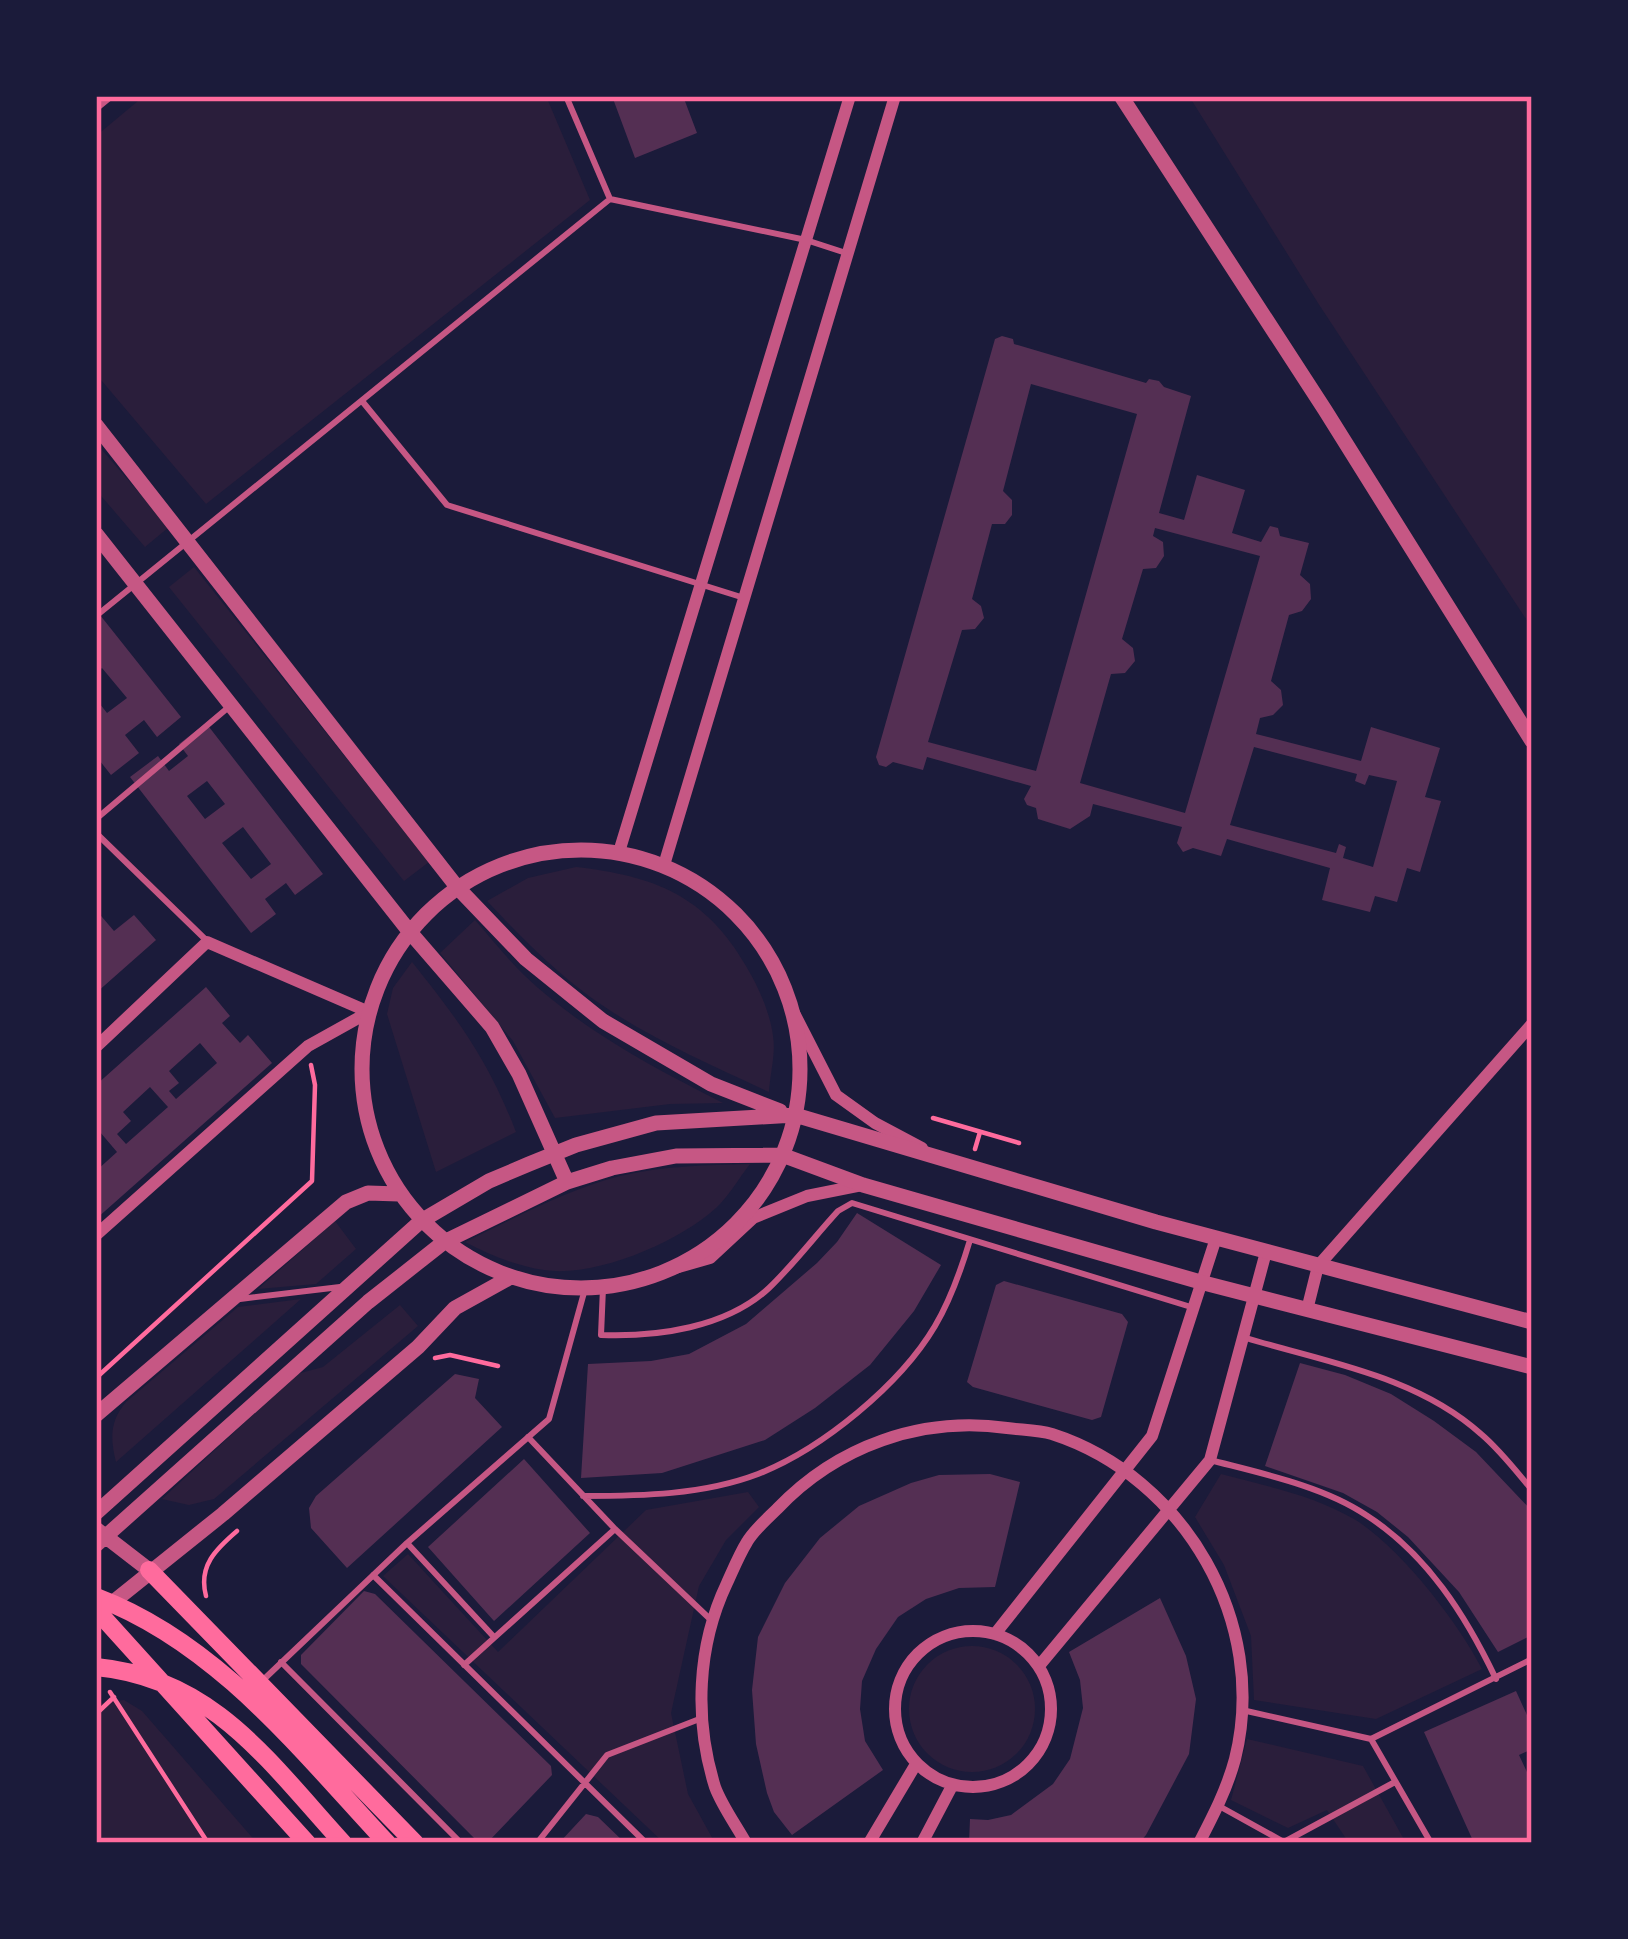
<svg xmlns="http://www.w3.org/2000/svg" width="1628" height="1939" viewBox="0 0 1628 1939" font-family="Overpass,sans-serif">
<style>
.green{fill:#2a1e3b}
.building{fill:#542f53;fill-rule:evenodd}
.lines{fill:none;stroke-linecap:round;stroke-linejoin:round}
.path{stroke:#ff6b9d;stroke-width:4.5}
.service{stroke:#c65784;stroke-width:6}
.minor{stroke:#c65784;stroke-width:12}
.tertiary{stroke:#c65784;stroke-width:15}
.primary{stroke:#ff6b9d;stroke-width:18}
.neatline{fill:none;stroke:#ff6b9d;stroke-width:4.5}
</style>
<rect width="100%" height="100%" fill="#1b1b3a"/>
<!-- green -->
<path class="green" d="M144 96H546L590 200 206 504 96 374V136Z
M1189 96H1532V628L1318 303Z
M96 443 169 527 145 547 96 490Z
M194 567 429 862 404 881 169 587Z
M576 867C654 876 705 895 746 966 758 986 770 1012 773 1036 776 1053 770 1074 769 1092 707 1063 644 1036 589 996 551 968 519 935 487 901L528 878Z
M475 920C492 939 507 959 525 976 582 1030 654 1068 723 1103L670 1104 555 1118 513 1041 440 953Z
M412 962C460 1022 488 1060 516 1132L436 1172 387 1014 393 988Z
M750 1164C739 1178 729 1196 716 1208 679 1242 595 1278 544 1270 516 1266 490 1255 465 1242 515 1218 566 1190 620 1176 662 1166 707 1165 750 1164Z
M335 1221 356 1249 316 1284 258 1289Z
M301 1299 116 1462C110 1438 110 1421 126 1402L238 1307Z
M400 1305 418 1326 214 1499 189 1505 162 1499 297 1374 323 1367Z
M1221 1474C1266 1486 1313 1495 1354 1519 1399 1546 1458 1622 1482 1669L1376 1719 1254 1700 1251 1636 1224 1565 1195 1517Z
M748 1492 759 1507 726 1540 699 1586 671 1713 688 1794 715 1843H664L383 1576 408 1554 498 1652 646 1510Z
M909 1709a63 63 0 1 1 126 0a63 63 0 1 1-126 0Z
M124 1700 142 1711 257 1843H96V1704Z
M1247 1739 1363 1766 1406 1843H1349L1327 1810 1288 1828 1231 1800Z"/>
<!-- building -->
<path class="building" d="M612 96H683L697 133 635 158Z
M1002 336 1013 339 1014 344 1146 383 1149 379 1159 381 1164 387 1191 396 1159 513 1184 520 1197 475 1245 490 1232 533 1261 542 1270 526 1278 528 1280 536 1309 543 1300 575 1310 584 1311 599 1302 611 1289 615 1271 681 1281 690 1283 705 1273 715 1260 718 1256 734 1361 761 1371 727 1440 748 1425 797 1441 801 1420 872 1407 868 1397 902 1375 896 1370 912 1322 900 1330 868 1227 839 1221 856 1193 848 1183 852 1177 843 1182 827 1093 804 1090 816 1070 829 1038 819 1036 808 1027 805 1024 799 1031 786 927 757 923 770 893 762 886 767 879 765 876 757 995 339ZM1031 384 1137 414 1036 771 928 742 962 630 975 629 984 618 981 606 972 599 992 524H1005L1012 515V500L1003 491ZM1155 528 1260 556 1185 813 1080 783 1111 674 1125 673 1135 661 1133 648 1122 639 1143 569 1156 568 1164 556 1163 542 1153 536ZM1254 747 1357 774 1355 781 1365 785 1369 775 1397 781 1373 867 1343 858 1346 847 1339 844 1336 853 1230 825Z
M100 615 181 717 157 737 144 720 125 735 139 753 111 775 96 756V699L107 713 127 698 102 668 96 673V618Z
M206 723 323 874 295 895 286 883 265 899 276 914 251 933 130 777 158 756 169 771 188 756 179 744ZM207 781 225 804 205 819 187 796ZM243 827 271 864 251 879 222 843Z
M96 910 114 931 134 915 156 940 96 993Z
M206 987 230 1016 222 1023 240 1043 248 1035 272 1063 96 1219V1171L117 1152 100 1132 96 1135V1085ZM200 1043 217 1063 176 1099 169 1091 179 1083 169 1071ZM150 1087 168 1107 126 1144 117 1134 131 1121 123 1112Z
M857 1213 941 1265 914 1311 870 1365 815 1408 765 1440 662 1473 581 1478 588 1364 651 1361 689 1354 746 1324 817 1263 837 1242Z
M1004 1281 1122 1314 1128 1322 1101 1417 1092 1420 973 1387 967 1382 996 1285Z
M1300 1363 1345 1375 1391 1394 1434 1421 1476 1452 1532 1511V1635L1498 1652 1459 1592 1408 1537 1377 1512 1343 1493 1265 1466Z
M455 1374 479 1379 475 1398 502 1427 347 1568 311 1528 309 1508 316 1496Z
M524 1459 590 1533 494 1621 428 1547Z
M990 1474 1020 1482 995 1587 959 1588 926 1599 898 1617 876 1649 862 1681 860 1709 865 1741 883 1770 792 1835 774 1812 767 1793 756 1744 752 1690 758 1637 785 1583 820 1538 859 1506 911 1483 939 1475Z
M364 1591 375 1594 551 1766 552 1775 487 1843 478 1842 301 1664V1655Z
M1160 1598 1186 1656 1196 1699 1189 1754 1146 1835 1139 1843H969L970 1819 988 1820 1011 1815 1053 1784 1070 1759 1083 1708 1080 1680 1069 1652Z
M1516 1691 1532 1726V1749L1519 1755 1527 1772 1532 1770V1843H1474L1424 1732Z
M586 1814 598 1817 625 1843H559Z"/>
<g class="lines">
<!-- path -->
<path class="path" d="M933 1118 1019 1143
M975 1149 980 1132
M435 1358 450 1355 498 1366
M96 1378 312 1181 315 1085 311 1065
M206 1596C198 1566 216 1549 237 1531
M110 1692 208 1843
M96 1714 114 1697"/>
<!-- service -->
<path class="service" d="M610 199 806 240 846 253
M362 401 447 505 741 597
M96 616 610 199 566 96
M96 819 230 706
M96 833 205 939
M603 1288 601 1335C657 1337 726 1328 769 1288 794 1264 815 1236 838 1211L852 1203 1191 1307
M240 1299 340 1287
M1246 1338C1325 1362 1417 1376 1481 1434 1500 1450 1516 1471 1532 1490
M528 1437 615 1529 710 1619
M1210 1460C1260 1473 1323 1486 1366 1515 1427 1554 1466 1616 1496 1679
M583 1496C641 1496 703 1495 758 1474 822 1449 900 1385 935 1326 951 1299 961 1270 970 1240
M407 1543 494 1637
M373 1575 646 1843
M281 1662 461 1843
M464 1665 615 1529
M261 1682 407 1543 549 1419 585 1289
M1242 1710 1371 1739 1431 1843
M1371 1739 1532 1659
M1219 1806 1284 1842 1395 1782
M537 1843 607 1755 702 1718"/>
<!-- minor -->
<path class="minor" d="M96 105 107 96
M619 852 850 96
M664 865 895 96
M792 1009 836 1095 875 1123 922 1148
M96 1047 207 942 369 1012
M96 1235 308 1046 369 1012
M675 1268 710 1258 753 1218 807 1196 862 1185
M1307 1310 1318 1266 1532 1024
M895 1709a78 78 0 1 1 156 0a78 78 0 1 1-156 0Z
M995 1634 1152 1436 1216 1238
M1039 1666 1210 1460 1266 1252
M746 1843C736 1825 722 1806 715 1787 694 1720 697 1646 727 1583 733 1570 739 1555 747 1542 754 1530 767 1519 777 1509 837 1446 921 1416 1007 1428 1022 1430 1038 1430 1052 1434 1185 1477 1269 1623 1235 1759 1227 1789 1213 1816 1199 1843
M869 1843 916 1764
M922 1843 952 1786"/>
<!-- tertiary -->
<path class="tertiary" d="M1121 96 1325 410 1532 741
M96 425 457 887 526 959 603 1021 711 1084 780 1111
M96 534 409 931 492 1027 519 1074 567 1182
M362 1069a219 219 0 1 1 438 0a219 219 0 1 1-438 0Z
M96 1415 346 1202 368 1193 399 1194
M96 1513 421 1221 489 1181 529 1164 576 1145 656 1123 795 1115 1156 1222 1532 1322
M96 1529 149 1570
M96 1545 368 1302 444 1242 567 1182 612 1168 676 1156 782 1155 863 1185 1204 1283 1532 1367
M107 1607 223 1514 418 1347 455 1308 509 1278"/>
<!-- primary -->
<path class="primary" d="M149 1570 415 1843
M96 1597C218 1643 301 1751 387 1843
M100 1614 307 1843
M96 1667C213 1678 269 1762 343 1843"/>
</g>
<!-- border -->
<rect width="1628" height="1939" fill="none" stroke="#1b1b3a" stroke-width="198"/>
<rect x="99" y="99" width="1430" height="1741" class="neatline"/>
</svg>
